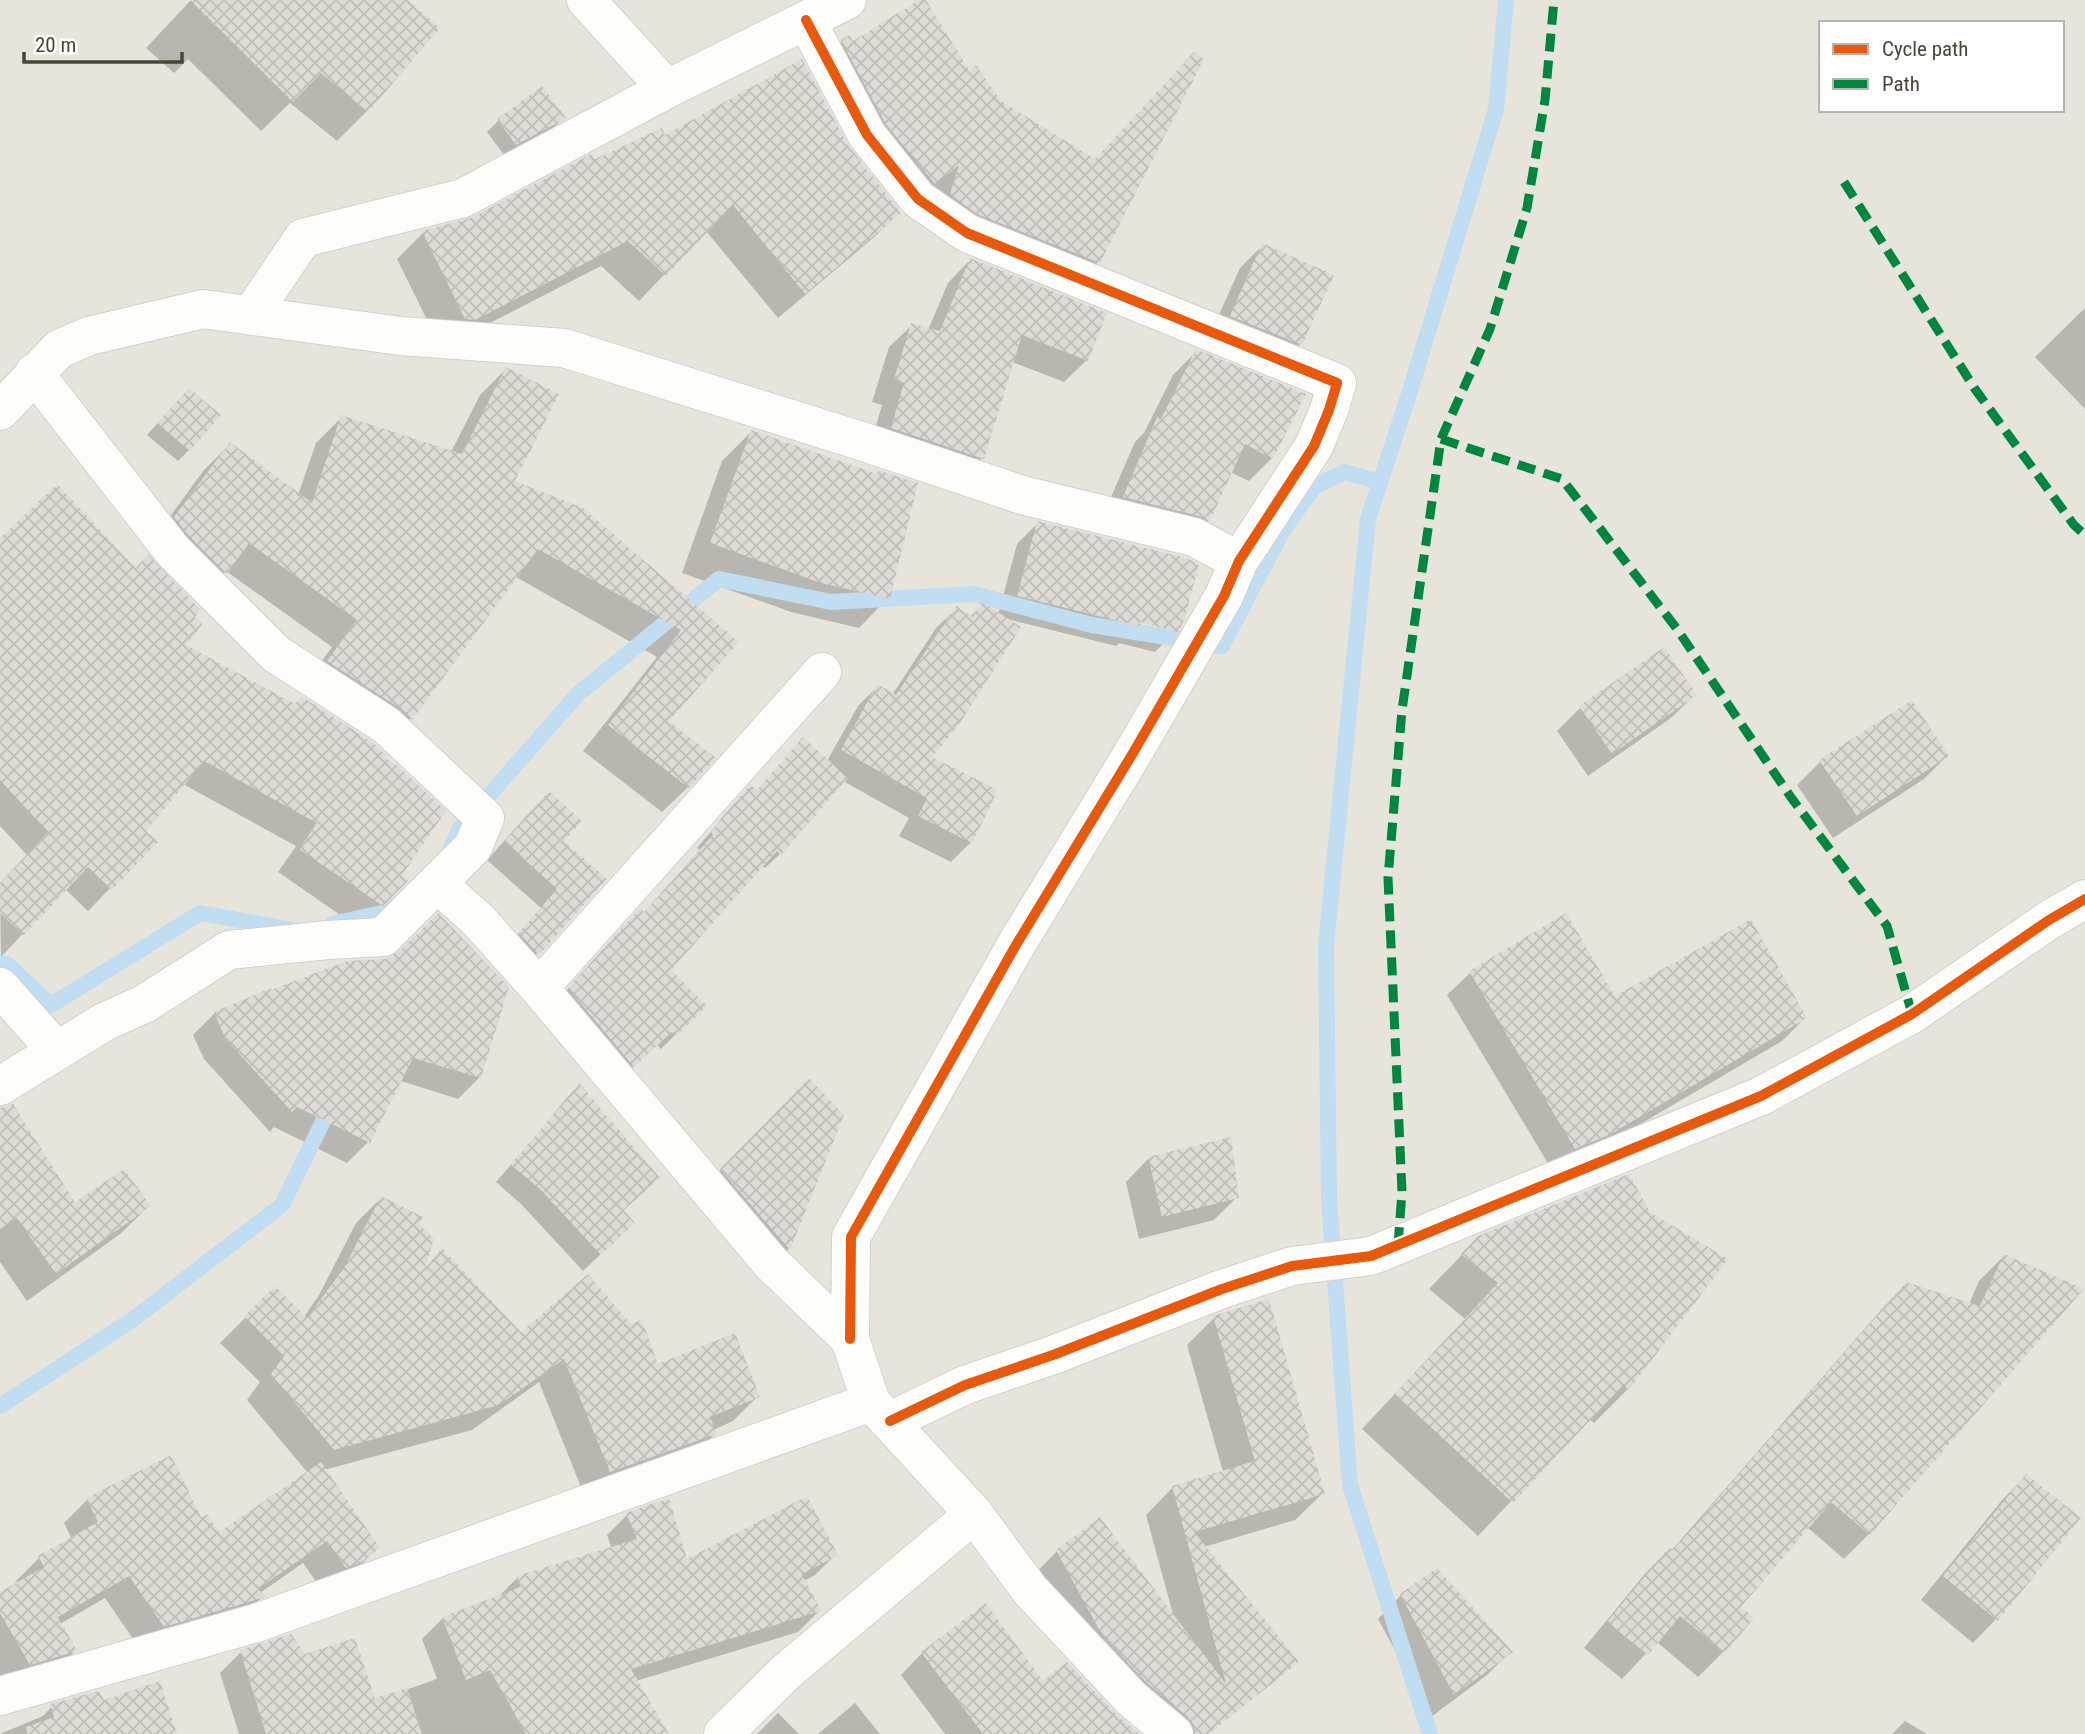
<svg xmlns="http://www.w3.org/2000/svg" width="2085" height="1734" viewBox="0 0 2085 1734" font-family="'Roboto Condensed',sans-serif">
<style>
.residential{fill:#e7e4dc;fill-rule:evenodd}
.shadow{fill:#0003;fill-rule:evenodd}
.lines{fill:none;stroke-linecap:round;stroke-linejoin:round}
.stream{stroke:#c0ddf1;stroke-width:16}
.building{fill:url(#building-cross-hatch)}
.minor-casing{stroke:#d2d0cb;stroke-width:40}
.minor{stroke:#fdfdfc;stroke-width:38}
.quiet{stroke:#00873e;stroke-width:9;stroke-dasharray:18 9;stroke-linecap:butt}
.cycleway-casing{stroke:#fff;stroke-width:15}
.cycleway{stroke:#e8590c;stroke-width:10}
</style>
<defs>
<pattern id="building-cross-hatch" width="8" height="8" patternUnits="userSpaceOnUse" patternTransform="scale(1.75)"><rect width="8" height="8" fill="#dedbd6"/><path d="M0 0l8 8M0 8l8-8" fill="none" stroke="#c0bdb8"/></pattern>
</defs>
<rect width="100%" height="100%" fill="#f4f2ee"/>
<!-- residential -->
<path class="residential" d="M0 0H2085V1734H0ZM1821 23H2062V110H1821Z"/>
<!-- shadow -->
<path class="shadow" d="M191 0H405L367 111 337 141 290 103 261 131 188 59 174 73 146 48Z
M923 0 969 72 1098 262 1072 289 924 221 935 187 908 209 816 68 842 41 852 44Z
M563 118 552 129 504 155 487 132 499 120Z
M665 138 846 146 899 213 872 239 778 318 706 231 639 301 601 266 447 345 439 344 397 259 423 233 474 219Z
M1263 245 1300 344 1277 367 1208 339 1240 268Z
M970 260 1087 360 1064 382 1012 362 982 458 959 481 869 450 882 405 872 402 889 347 912 325 928 330 948 283Z
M2085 308V409L2035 357Z
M1196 352 1272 458 1249 481 1230 472 1209 520 1186 543 1101 520 1135 442 1144 433 1173 375Z
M506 369 513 482 737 642 667 722 688 787 662 812 583 751 657 657 516 577 411 718 385 744 303 687 332 647 226 571 200 598 150 544 204 470 230 444 298 495 316 443 342 417 451 452 480 395Z
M178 401 189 450 178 461 147 435Z
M751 432 875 475 879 472 888 598 859 628 791 612 682 573 722 461Z
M1038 523 1176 631 1155 652 1119 643 1116 646 1007 619 929 758 971 842 951 862 899 836 909 818 843 781 780 854 765 868 763 866 669 970 704 1006 661 1049 657 1045 619 1080 555 1004 625 925 643 914 700 850 697 848 736 802 827 761 858 706 878 686 892 695 936 628 956 609 970 617 982 605 998 615 1017 544ZM1132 619 1167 628V631L1131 622Z
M0 541 135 569 147 556 192 618 184 645 405 881 359 928 278 872 296 846 183 784 144 831 155 842 88 911 65 889 1 957 0 884 27 855 0 826Z
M1663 649 1695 695 1671 718 1588 776 1557 731 1580 708Z
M1947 756 1924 779 1833 838 1797 785 1820 762Z
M531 811 605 879 520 972 502 952 541 908 487 860Z
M438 916 480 1077 458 1099 401 1081 369 1141 347 1163 274 1127 270 1132 204 1059 193 1035 215 1013 270 992 386 960 399 954Z
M1470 973 1614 999 1805 1018 1782 1041 1584 1157 1552 1170 1447 995Z
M809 1080 842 1116 788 1250 765 1272 698 1193Z
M579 1086 622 1211 616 1240 583 1271 522 1205 496 1182Z
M0 1110 74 1204 149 1206 120 1234 27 1301 0 1262Z
M1149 1158 1237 1197 1214 1220 1139 1239 1126 1182Z
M381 1198 417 1224 423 1270 442 1251 520 1334 657 1367 758 1396 733 1421 713 1430 715 1434 689 1459 585 1497 539 1382 472 1430 324 1470 378 1547 355 1571 322 1590 303 1563 260 1593 263 1596 240 1619 140 1649 105 1598 60 1624 75 1651 52 1674 0 1676V1595L18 1584 16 1581 39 1558 72 1539 64 1523 87 1500 201 1519 219 1534 308 1473 247 1400 260 1382 220 1343 275 1288 304 1317 319 1295 356 1223Z
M1479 1237 1628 1389 1594 1423 1589 1419 1478 1536 1362 1429 1465 1319 1429 1289Z
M2004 1256 2068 1304 1869 1534 1844 1559 1807 1527 1738 1607 1751 1618 1723 1652 1698 1677 1657 1642 1622 1679 1584 1648 1644 1575 1669 1549 1671 1551 1881 1310 1907 1284 1969 1304 1979 1281Z
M1214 1318 1323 1493 1295 1520 1204 1547 1294 1659 1197 1734H1148L1030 1579 1057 1551 1174 1618 1146 1515 1173 1487 1223 1472 1187 1345Z
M2026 1476 1996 1619 1973 1643 1921 1600 2003 1499Z
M627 1515 686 1561 835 1555 815 1575 804 1581 819 1611 798 1632 636 1681 666 1734H239L220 1673 241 1652 304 1656 374 1701 437 1679 422 1639 443 1618 498 1597 518 1577 612 1549 607 1535Z
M1401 1595 1510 1652 1487 1675 1431 1717 1378 1619Z
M922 1653 1042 1684 1138 1734H945L901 1675Z
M103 1702 174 1734H0L43 1716 53 1705Z
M855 1703 880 1734H818Z
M778 1713 799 1734H757Z
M1905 1721 1927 1734H1892Z"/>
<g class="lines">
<!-- stream -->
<path class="stream" d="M448 855 460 828 578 694 719 579 831 602 973 594 1092 625 1222 646 1283 530 1314 487 1345 472 1380 482
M332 924 386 912 398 905
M0 964H7L51 1005 200 913 293 930
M0 1406 132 1320 282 1205 333 1101
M1430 1734 1350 1485 1329 1199 1326 945 1368 519 1410 391 1496 109 1506 0"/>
</g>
<!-- building -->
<path class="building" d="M190 0H408L440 28 368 112 321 73 293 102Z
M919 0H926L969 70 976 65 1001 101 1095 159 1194 52 1204 59 1100 263 977 214 950 194 959 165 935 184 885 123 841 40 849 35 853 41Z
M802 59 848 145 901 213 805 294 733 205 666 276 628 241 475 320 465 319 422 231 473 217 591 154 595 159 662 128 665 135Z
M542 86 566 118 516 145 497 119Z
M1262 243 1334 275 1302 345 1230 316Z
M970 258 1107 313 1088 361 1022 335 984 459 891 428 904 383 894 379 911 323 940 331Z
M1196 349 1306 394 1273 459 1245 444 1210 521 1199 516 1123 497 1157 417 1161 419Z
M506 367 559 394 515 481 583 508 739 642 669 721 716 758 689 788 608 725 681 630 538 549 412 720 398 707 327 661 357 620 249 543 227 574 189 536 174 517 230 442 312 503 341 415 462 454Z
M189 388 221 415 190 451 157 423Z
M751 430 877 474 878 470 918 483 890 599 821 583 710 543Z
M57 484 137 569 148 554 200 609 195 617 203 624 186 645 295 704 301 696 372 742 386 755 384 757 398 766 446 811 402 875 408 881 383 906 299 849 317 823 204 761 146 831 158 842 112 890 88 867 24 935 0 913V883L48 832 0 780V538Z
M1037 521 1186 558 1199 564 1184 621 1178 632 1140 622 1139 626 1017 596Z
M982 602 1021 627 958 726 932 757 998 790 972 843 918 816 927 798 841 750 877 684 896 695 956 606 973 617Z
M1664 647 1697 695 1612 754 1579 706Z
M1912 700 1949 756 1857 816 1819 760Z
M803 737 848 778 781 855 777 851 671 970 707 1006 676 1036 672 1032 634 1067 568 988 640 908 644 912 713 835 711 832 724 815 750 785 757 790Z
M549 791 582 821 564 841 607 879 539 955 519 933 557 889 504 841Z
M438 913 509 987 481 1078 413 1058 370 1143 297 1107 292 1112 225 1038 214 1012 271 988V990L347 961 385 959 398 952 416 935 421 933 419 932Z
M1566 913 1615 996 1751 919 1807 1018 1609 1135 1575 1149 1469 971Z
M809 1078 844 1115 790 1250 720 1169Z
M579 1083 660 1178 624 1210 635 1223 601 1255 539 1188 511 1165Z
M13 1104 75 1202 124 1169 151 1206 56 1274 17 1218 0 1229V1108Z
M1231 1137 1239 1198 1162 1217 1148 1157Z
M1629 1174 1650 1212 1728 1259 1629 1390 1623 1385 1513 1503 1395 1394 1498 1283 1461 1254 1478 1236Z
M381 1196 423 1217 419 1224 434 1239 425 1269 442 1248 521 1332 588 1274 631 1324 642 1320 658 1364 735 1333 760 1397 710 1417 717 1434 610 1472 564 1359 499 1405 334 1450 271 1374 284 1356 244 1316 275 1286 307 1318 344 1268Z
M2004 1254 2084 1289 1870 1535 1831 1502 1741 1607 1754 1618 1725 1653 1680 1616 1648 1655 1607 1622 1669 1547 1673 1550 1906 1282 1980 1306Z
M1269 1299 1325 1494 1194 1532 1299 1662 1209 1734H1195L1194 1726 1188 1717 1146 1682 1102 1635 1056 1550 1100 1517 1226 1684 1172 1486 1255 1461 1213 1316Z
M171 1455 201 1517 207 1514 219 1532 321 1462 380 1548 360 1563 346 1568 327 1541 259 1588 265 1597 164 1627 129 1576 58 1617 77 1651 30 1665 0 1613V1592L44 1567 38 1556 98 1522 86 1498Z
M2026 1474 2081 1518 1998 1621 1943 1576Z
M807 1496 838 1555 802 1574 821 1611 631 1669 669 1734H526L490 1670 466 1680 442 1617 520 1587 517 1576 637 1539 626 1513 669 1498 687 1559Z
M1437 1568 1513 1652 1454 1695 1400 1594Z
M986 1603 1043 1681 1067 1662 1115 1713 1140 1734H983L921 1652Z
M291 1634 305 1654 355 1638 375 1698 407 1688 422 1734H266L240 1650Z
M160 1681 177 1734H27L26 1727 54 1717 50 1704 99 1691 104 1700Z"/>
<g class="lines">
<!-- minor casing -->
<g class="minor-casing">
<path id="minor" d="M586 0 667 89
M806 20 867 135 918 199 967 233 1337 383 1329 410 1314 446 1239 561 1224 596 1133 753 1016 945 851 1237 850 1339
M251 315 303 238 463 198 667 89 847 0
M0 411 59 349 89 336 203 309 401 336 564 348 858 440 1022 495 1194 537 1239 561
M438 884 479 921 539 988 771 1263 850 1339 871 1402 974 1514 1030 1590 1131 1698 1174 1734
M0 987 56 1050
M539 988 822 672
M0 1086 104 1022 144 1004 229 950 328 940 383 937 473 847 485 818 386 725 276 654 173 551 34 373
M890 1421 965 1385 1053 1355 1222 1289 1292 1266 1371 1256 1761 1096 1912 1014 2049 920 2085 899
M0 1696 256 1623 871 1402
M723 1734 786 1672 974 1514"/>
</g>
<!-- minor -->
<use href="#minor" class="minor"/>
<!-- quiet -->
<path class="quiet" d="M1844 182 1975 389 2074 525 2085 535
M1441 439 1562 479 1677 629 1790 796 1887 926 1912 1014
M1398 1245 1402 1192 1388 878 1402 710 1441 439 1490 329 1527 208 1545 100 1554 0"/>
<!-- cycleway casing -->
<g class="cycleway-casing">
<path id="cycleway" d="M806 20 867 135 918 199 967 233 1337 383 1329 410 1314 446 1239 561 1224 596 1133 753 1016 945 851 1237 850 1339
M890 1421 965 1385 1053 1355 1222 1289 1292 1266 1371 1256 1761 1096 1912 1014 2049 920 2085 899"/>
</g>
<!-- cycleway -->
<use href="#cycleway" class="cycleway"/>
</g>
<!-- legend -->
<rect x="1819" y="21" width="245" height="91" fill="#ffffff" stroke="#b7b4b0" stroke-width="2"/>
<rect x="1833" y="44" width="35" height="10" fill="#e8590c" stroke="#b7b4b0" stroke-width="2"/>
<text x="1882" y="56" font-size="21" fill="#4b4439">Cycle path</text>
<rect x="1833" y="79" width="35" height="10" fill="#00873e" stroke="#b7b4b0" stroke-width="2"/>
<text x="1882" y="91" font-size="21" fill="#4b4439">Path</text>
<!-- scale -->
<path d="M24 52v10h158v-10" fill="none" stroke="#4b4439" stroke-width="3.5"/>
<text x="35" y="52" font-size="21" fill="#4b4439" stroke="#ffffff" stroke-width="5" paint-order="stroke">20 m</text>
</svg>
